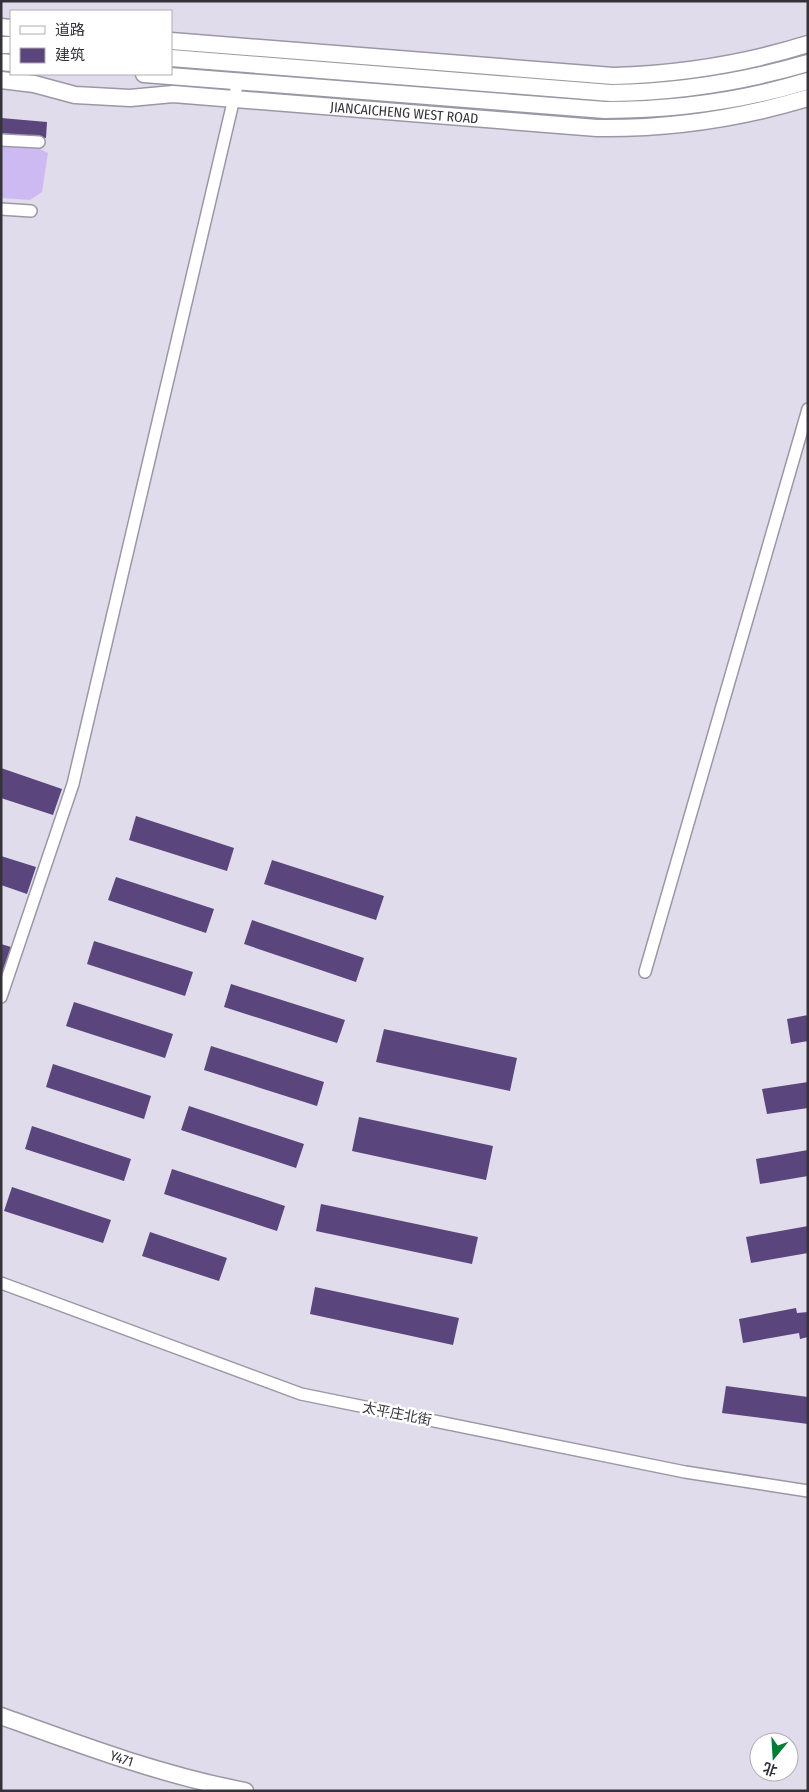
<svg xmlns="http://www.w3.org/2000/svg" width="809" height="1792" viewBox="0 0 809 1792" font-family="'Fira Sans Condensed','Noto Sans SC',sans-serif">
<style>
.green{fill:#cdbaf3}
.building{fill:#5a467c}
.lines{fill:none;stroke-linecap:round;stroke-linejoin:round}
.street-casing{stroke:#9b97a5;stroke-width:14}
.secondary-casing{stroke:#9b97a5;stroke-width:19}
.street{stroke:#fff;stroke-width:11}
.secondary{stroke:#fff;stroke-width:16}
.labels{text-anchor:middle;dominant-baseline:central;stroke-width:5;stroke-linejoin:round;paint-order:stroke}
.street-label{font-size:14px;fill:#353339;stroke:#fff}
</style>
<rect width="100%" height="100%" fill="#e1dcec"/>
<!-- green -->
<path class="green" d="M1 147 40 149 48 153 42 192 30 200 1 198Z"/>
<!-- building -->
<path class="building" d="M1 118 47 122 46 138 1 133Z
M1 768 62 789 53 815 1 798Z
M136 816 234 848 227 871 129 840Z
M1 856 36 867 27 894 1 885Z
M272 860 384 896 376 920 264 884Z
M116 877 214 909 206 933 108 900Z
M252 920 364 958 356 982 244 944Z
M94 941 193 972 185 996 87 964Z
M1 944 11 947 2 974H1Z
M231 984 345 1020 337 1043 224 1007Z
M74 1002 173 1034 165 1058 66 1026Z
M808 1015V1041L791 1044 787 1019Z
M384 1029 517 1058 510 1091 376 1062Z
M211 1046 324 1082 317 1106 204 1070Z
M53 1064 151 1096 144 1119 46 1087Z
M808 1082V1108L767 1114 762 1089Z
M189 1106 304 1144 296 1168 181 1130Z
M359 1117 493 1146 486 1180 352 1151Z
M32 1126 131 1159 124 1181 25 1149Z
M808 1150V1176L760 1184 756 1159Z
M172 1169 285 1206 277 1231 164 1194Z
M12 1187 111 1220 103 1243 4 1211Z
M321 1204 478 1237 472 1264 316 1231Z
M808 1226V1253L751 1263 746 1237Z
M150 1232 227 1258 219 1281 142 1256Z
M315 1287 459 1318 453 1345 310 1314Z
M796 1308 797 1313 808 1312V1337L800 1339 799 1333 743 1343 739 1319Z
M726 1386 808 1397V1424L722 1413Z"/>
<g class="lines">
<!-- street casing -->
<g class="street-casing">
<path id="street" d="M1 140 39 142
M1 209 31 211
M645 972 808 409
M1 997 73 784 238 81
M1 1283 301 1394 685 1472 808 1491"/>
</g>
<!-- secondary casing -->
<g class="secondary-casing">
<g id="secondary">
<path d="M1 27 11 28"/>
<path d="M171 41 613 76C680 74 744 64 808 44"/>
<path d="M1 45H11"/>
<path d="M171 58 611 93C679 92 743 82 808 63"/>
<path d="M1 62 11 63"/>
<path d="M144 74 605 110C673 110 742 101 808 81"/>
<path id="s1" d="M1 80 34 84 75 95 130 98 173 94 597 128C669 129 738 119 808 98"/>
<path id="s2" d="M1 1716C81 1745 161 1775 245 1791"/>
</g>
</g>
<!-- street -->
<use href="#street" class="street"/>
<!-- secondary -->
<use href="#secondary" class="secondary"/>
</g>
<g class="labels">
<!-- street labels -->
<g class="street-label">
<text stroke="none"><textPath href="#s1" startOffset="406">JIANCAICHENG WEST ROAD</textPath></text>
<text transform="translate(397 1414) rotate(11)">太平庄北街</text>
<text stroke="none"><textPath href="#s2" startOffset="128">Y471</textPath></text>
</g>
</g>
<!-- border -->
<rect width="809" height="1792" fill="none" stroke="#353339" stroke-width="5"/>
<!-- legend -->
<rect x="10" y="10" width="162" height="65" fill="#ffffff" stroke="#aeadb0"/>
<rect x="20" y="26" width="25" height="8" fill="#ffffff" stroke="#aeadb0"/>
<text x="55" y="35" font-size="15" fill="#353339">道路</text>
<rect x="20" y="48" width="25" height="15" fill="#5a467c" stroke="#aeadb0"/>
<text x="55" y="60" font-size="15" fill="#353339">建筑</text>
<!-- north arrow -->
<g transform="translate(774 1757) rotate(198)"><circle r="24" fill="#ffffff" stroke="#aeadb0"/>
<path d="M0-4L9 19L0 12L-9 19Z" fill="#007e36"/>
<text y="-8" font-size="14" font-weight="bold" text-anchor="middle" fill="#353339">北</text>
</g>
</svg>
